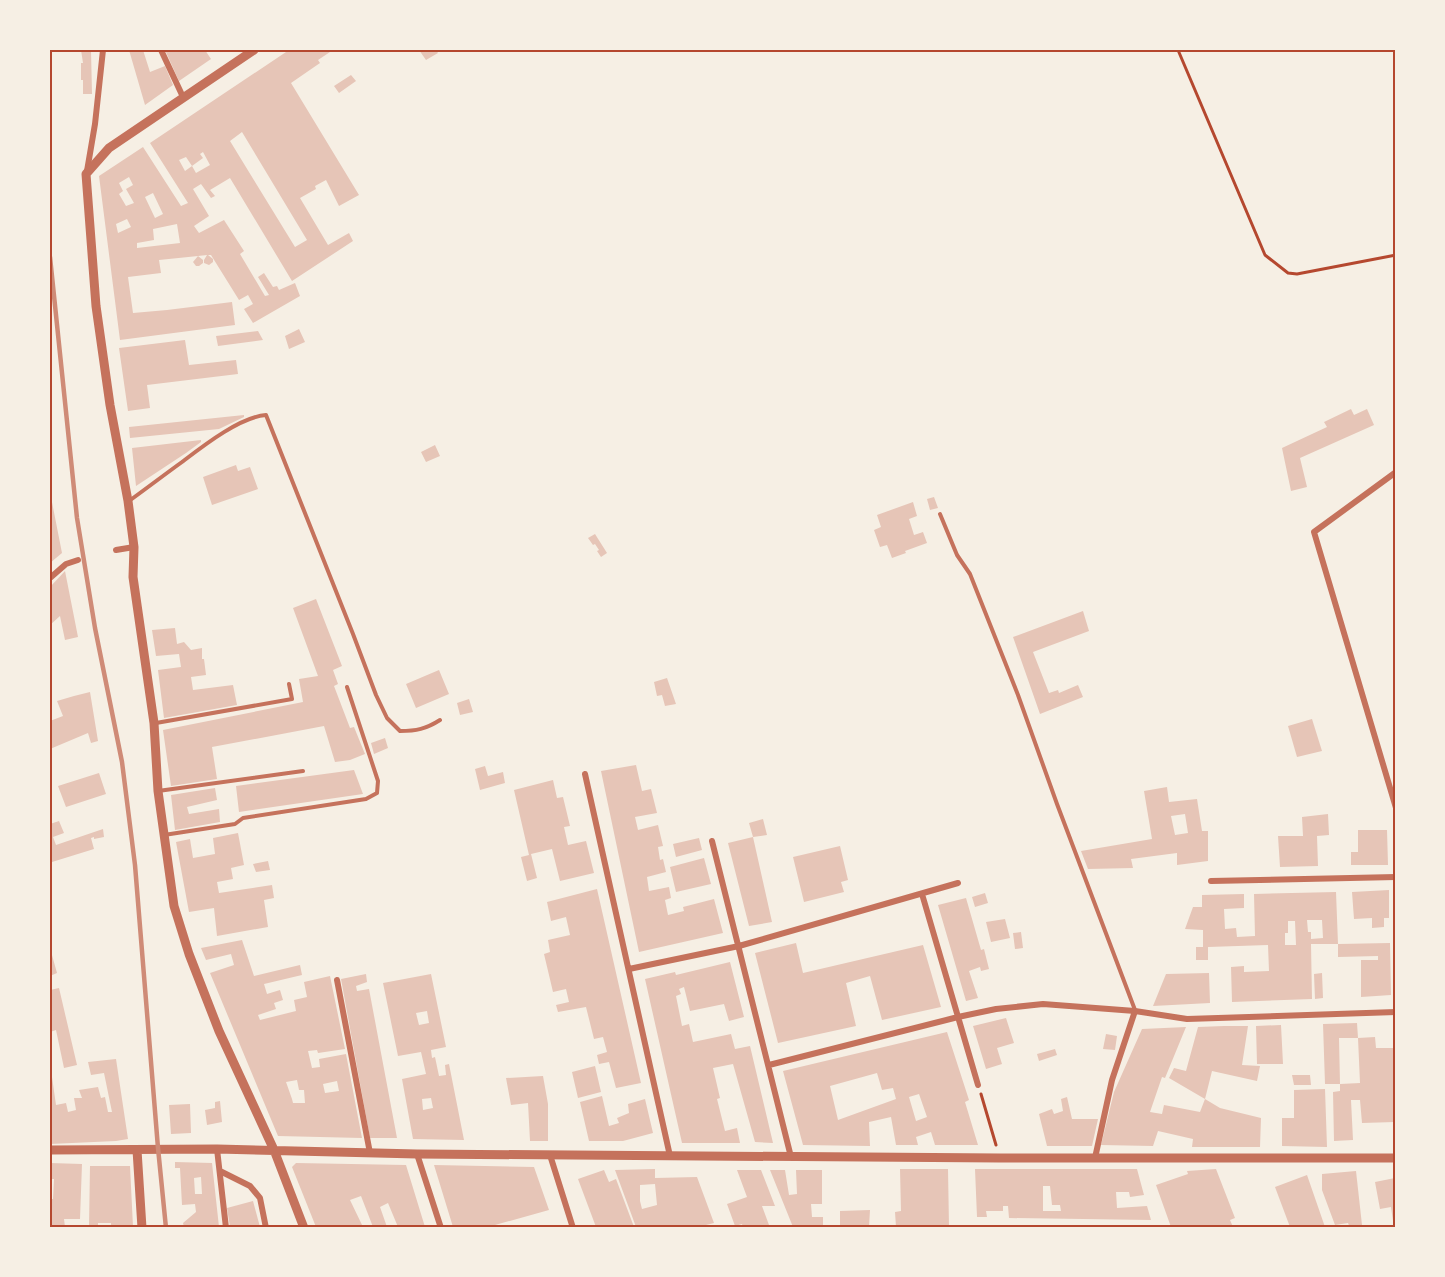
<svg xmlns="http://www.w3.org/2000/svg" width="1445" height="1277" viewBox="0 0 1445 1277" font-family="Arial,sans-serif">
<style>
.building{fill:#e6c5b7;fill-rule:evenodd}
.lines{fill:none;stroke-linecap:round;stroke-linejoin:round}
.path{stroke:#b5482f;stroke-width:3}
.service{stroke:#c5725c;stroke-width:4}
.minor{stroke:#c5725c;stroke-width:6}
.tertiary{stroke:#c5725c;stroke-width:9}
.rail{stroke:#cf8b77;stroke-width:4.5}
.neatline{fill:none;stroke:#b5482f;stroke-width:2}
</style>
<rect width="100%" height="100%" fill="#f6efe4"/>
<!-- building -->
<path class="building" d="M81 50H91L92 94H83V80H81V63H83Z
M129 50H143L150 72 165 66 173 85 145 105Z
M165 50H205L211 59 179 81Z
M289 50H333L318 60 320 63 291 83 359 195 339 206 326 180 315 186 316 189 300 198 328 245 349 233 353 241 292 281 230 178 210 190 215 196 211 198 201 184 193 189 209 216 194 226 199 233 224 220 244 251 240 254 265 296 269 295 258 277 264 273 273 287 277 286 279 290 295 283 300 296 253 323 244 309 253 304 248 295 239 300 211 255H208L213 259V262L209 265 204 263V260L207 255 198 256 203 260V263L199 266H196L193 262 198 256 159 260 161 273 128 277 133 313 167 310 232 302 235 325 120 340 99 176 143 147 181 206 188 203 150 143ZM242 132 307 240 295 247 230 141ZM203 152 210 165 196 173 192 166 185 171 179 160 186 157 192 166 203 158 200 154ZM129 177 133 185 126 189 134 203 126 206 119 194 123 191 119 183ZM153 193 163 214 155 218 145 197ZM127 219 131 227 118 233 116 224ZM177 224 180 243 137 248V243L154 240 153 229Z
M419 50H436L438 53 426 60Z
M351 75 356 81 339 93 334 86Z
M299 329 305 342 289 349 285 336Z
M258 331 263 340 218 346 216 336Z
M185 340 189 365 236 360 238 374 147 385 150 408 128 411 119 348Z
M1351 409 1354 415 1367 409 1374 425 1300 458 1307 487 1291 491 1282 448 1327 427 1324 422Z
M244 415V417L219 429 130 438 129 427Z
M201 440V442L186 453 136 486 132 448Z
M435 445 440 456 426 462 421 452Z
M236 465 238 471 250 467 258 489 212 505 203 477Z
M51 497 62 553 50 563V497Z
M934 497 938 508 930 510 927 499Z
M913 502 917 516 909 519 914 535 923 532 927 543 905 551 906 553 892 558 887 545 880 547 874 530 881 527 877 515Z
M595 534 607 553 601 557 597 551 599 550 595 544 593 545 588 538Z
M65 571 78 637 65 640 60 616 50 625V587Z
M316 599 342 666 333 670 338 684 334 686 350 728 354 727 365 754 350 760 335 762 324 726 212 747 217 779 171 786 163 730 303 702 299 679 318 676 293 608Z
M1083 611 1089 631 1033 652 1049 693 1058 690 1059 693 1078 685 1083 697 1040 714 1013 637Z
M175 628 177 644 184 642 191 650 202 648V659H204L206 675 191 677 193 690 233 685 237 705 164 718 158 670 181 667 179 654 156 656 152 630Z
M439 670 449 694 416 708 406 684Z
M667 678 676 704 665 706 662 695 657 696 654 682Z
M90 692 98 741 91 743 88 733 50 749V721L63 716 57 701 74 696Z
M469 699 473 712 460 715 457 703Z
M1312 719 1322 751 1297 757 1288 726Z
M385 738 388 748 374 754 371 743Z
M636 765 642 791 651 789 657 813 635 817 638 830 658 825 663 846 658 847 660 860 663 859 666 872 647 877 649 891 669 887 671 898 665 900 668 915 684 911 683 907 714 899 723 933 639 952 601 771Z
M485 766 488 776 503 772 505 783 480 790 475 769Z
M354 770 363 794 239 812 236 786Z
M99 773 106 794 66 807 58 786Z
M553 780 557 798 563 797 570 826 564 827 568 845 586 841 594 873 560 881 552 849 531 854 537 878 527 881 521 857 529 855 514 790Z
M1167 787 1169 802 1197 799 1202 831H1208V861L1177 865V853L1131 859 1133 868 1088 869 1081 851 1152 839 1144 791ZM1185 814 1188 833 1175 835 1171 816Z
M215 788 217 800 187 807 189 814 219 809 220 822 175 830 171 795Z
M1328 814 1329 835 1317 836 1318 866 1280 867 1278 836H1303L1302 817Z
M763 819 767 835 753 837 749 823Z
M59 821 64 833 53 837 56 845 103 829 104 837 94 839V837L91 838 94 849 52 862 50 853V824Z
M1358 830H1387L1388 865H1351V852H1358Z
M238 833 244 865 231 868 233 879 217 882 219 893 272 885 274 898 264 900 268 927 217 936 214 908 189 912 176 842 190 839 193 858 215 854 213 838Z
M753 837 772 922 749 926 728 843Z
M699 838 702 850 676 857 673 844Z
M840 846 848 880 841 882 844 892 804 902 793 857Z
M704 858 711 884 676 892 670 867Z
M268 861 270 870 256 872 253 864Z
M597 889 641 1083 616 1088 609 1062 599 1064 597 1055 607 1052 603 1037 594 1039 586 1007 558 1012 556 1005 569 1002 566 989 553 992 544 954 550 952 548 940 570 935 566 917 551 921 547 902Z
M1389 890V918H1384V927L1372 928V918L1354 919 1352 892Z
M1336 892 1338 944H1311L1312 999 1232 1002 1231 967 1244 966V972L1269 971 1268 945 1208 947V960H1196V947H1203V930L1185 929 1193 907H1202V895L1244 894V908L1224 909 1225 929 1236 928 1237 937 1255 936 1254 894ZM1307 920H1322L1323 938 1311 939V932H1308ZM1288 921H1295L1296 945H1285V933H1288Z
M985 893 988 903 975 907 972 897Z
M966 898 981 950 984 949 989 969 981 971 980 967 969 971 978 998 966 1001 938 905Z
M1005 919 1010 938 991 942 986 922Z
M1021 932 1023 948 1015 949 1013 933Z
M242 940 254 976 300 965 302 975 264 984 267 994 280 990 283 1000 274 1003 276 1009 258 1015 260 1020 296 1011 294 1000 307 997 304 982 330 976 345 1049 318 1053 317 1050 308 1051 312 1068 320 1067 319 1059 346 1054 362 1138 278 1136 210 973 234 965 231 954 206 960 201 948ZM297 1080 299 1090H304L305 1103H293L292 1099 286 1082ZM337 1081 339 1091 325 1093 323 1084Z
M796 943 803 973 923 945 941 1007 882 1020 870 976 846 983 856 1026 778 1043 755 953Z
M1390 943 1391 995 1361 997V960H1378V956L1338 957V944Z
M50 948 57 973 50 976Z
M730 962 744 1017 729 1021 724 1004 690 1011 684 987 679 989 681 994 676 996 682 1026 689 1024 693 1042 731 1034 735 1049 750 1046 773 1143 755 1142 733 1064 713 1068 720 1098 717 1099 725 1131 737 1128 740 1143H682L645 979 675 972 676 975Z
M1209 973 1210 1003 1153 1006 1166 974Z
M1322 973 1323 998 1315 999 1314 974Z
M366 974 367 982 356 986 357 991 369 989 397 1138H370L341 979Z
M431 974 446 1047 431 1050 432 1058 435 1057 439 1076 446 1075 445 1065 449 1064 464 1140 413 1139 402 1079 426 1074 421 1052 398 1056 383 983ZM427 1011 429 1023 419 1025 416 1013ZM431 1098 433 1108 423 1110 422 1099Z
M59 988 77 1065 64 1068 56 1030 50 1032V990Z
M1006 1018 1014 1043 997 1048 1002 1064 986 1069 973 1026Z
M1357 1023 1358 1038H1339L1340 1084 1360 1083 1358 1038 1375 1037 1376 1048H1393L1395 1122 1362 1123 1360 1100H1351L1353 1140 1334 1141 1333 1092 1340 1091V1084H1325L1323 1024Z
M1281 1025 1283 1064H1257L1256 1026Z
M1224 1026H1248L1242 1065 1260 1066 1257 1081 1212 1071 1205 1099 1169 1078 1174 1068 1186 1071 1198 1027Z
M1186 1027 1165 1078 1162 1077 1150 1112 1162 1114 1164 1105 1200 1112 1205 1099 1220 1108 1261 1118 1260 1147H1192L1193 1139 1158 1131 1153 1146 1101 1145 1114 1092 1142 1029Z
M947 1032 969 1100 965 1102 978 1145H935L931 1132 916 1137 918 1145H896L891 1117 869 1122 870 1146 803 1145 783 1071ZM877 1073 882 1090 893 1088 896 1099 838 1120 830 1086ZM919 1094 927 1117 916 1121 909 1097Z
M1106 1034 1117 1036 1115 1050 1103 1049Z
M1055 1049 1057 1055 1039 1061 1037 1054Z
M116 1059 128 1139 116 1141 50 1144V1070H51L56 1105 66 1103 68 1112 76 1110 74 1098H82L79 1090 98 1087 101 1098 105 1097 108 1112H112L104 1073 91 1075 88 1062Z
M595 1066 601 1092 578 1098 572 1072Z
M1292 1075H1310L1311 1085H1294Z
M543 1076 548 1104V1141H530L528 1103 511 1105 506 1078Z
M1325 1089 1327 1147 1282 1146V1118H1294V1090Z
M602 1096 609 1126 619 1123 617 1118 629 1113 628 1104 645 1099 653 1133 623 1141H589L580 1102Z
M1067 1097 1072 1119H1098L1092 1146H1047L1039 1114 1052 1109 1054 1114 1063 1111 1061 1099Z
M220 1101 222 1122 207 1125 205 1110 215 1108V1102Z
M190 1104 191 1133 171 1134 169 1105Z
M175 1162 212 1163 219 1227H184L183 1223 196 1212 195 1204 182 1205 180 1168H175ZM201 1177 202 1194H195L194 1178Z
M50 1163 82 1164 80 1219H64L65 1227H50V1199H53L54 1179H50Z
M296 1163 406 1165 425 1227H398L388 1203 380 1207 387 1227H373L361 1196 350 1200 363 1227H316L292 1167Z
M434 1165 534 1167 549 1210 495 1225 496 1227H453Z
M90 1166H130L133 1227H111V1223H98V1227H89Z
M655 1169V1178L697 1177 714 1223 698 1227H636L615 1170ZM655 1184 657 1205 642 1209 640 1201V1185Z
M900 1169H948L949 1227H896L895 1212 901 1211Z
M975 1169H1137L1144 1195 1130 1197 1129 1192H1116L1117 1208 1147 1206 1151 1220 1009 1218 1008 1206H1003V1211H986L987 1217H977ZM1043 1186H1050L1052 1205H1060L1061 1211H1043Z
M1216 1169 1235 1218 1230 1220 1233 1227H1171L1156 1185 1188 1174 1187 1171Z
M604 1170 609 1182 616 1179 634 1227H596L578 1179Z
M737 1170H761L775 1206H762L769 1225 763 1227H743L742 1224 735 1226 727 1204 747 1197Z
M770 1170H785L789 1195 797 1194 796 1170H822V1204H811L812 1217H823V1227H793Z
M1356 1171 1362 1225 1350 1228 1348 1223 1335 1225 1322 1190V1174Z
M1307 1175 1325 1227H1290L1275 1187Z
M1395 1178V1220L1393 1221 1391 1207 1380 1209 1375 1182Z
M253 1201 260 1227H230L227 1208Z
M870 1210 869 1227H840V1211Z"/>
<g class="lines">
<!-- path -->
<path class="path" d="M1178 50 1265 255 1288 273 1297 274 1396 255
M981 1094 996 1145"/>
<!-- service -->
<path class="service" d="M129 501C147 488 164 475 182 462 203 446 240 417 266 415L353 634 376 695 387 718 400 731C416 731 426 729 440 720
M940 514 957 555 970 574 1018 695 1057 804 1135 1010
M156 723 292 699 289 684
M158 791 303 771
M164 835 235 824 243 818 366 799 377 793 378 781 347 687"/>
<!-- minor -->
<path class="minor" d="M161 50 183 97
M87 171 95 124 103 50
M1396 472 1314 532 1396 808
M116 550 134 547
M50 578 66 564 78 560
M585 774 670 1156
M712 841 791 1157
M1211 881 1396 877
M922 894 978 1085
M629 969 739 946 958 883
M337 980 370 1153
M769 1065 958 1017 996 1009 1043 1004 1135 1011 1187 1019 1396 1012
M217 1149 226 1228
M417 1154 441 1228
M550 1155 573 1228
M1095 1158 1112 1080 1135 1011
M220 1171 250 1186 260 1198 266 1228"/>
<!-- tertiary -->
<path class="tertiary" d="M254 50 109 148 86 174 96 306 110 405 128 501 134 547 133 577 154 723 158 791 174 906 189 954 219 1031 274 1150 304 1228
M50 1150 217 1149 417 1154 1000 1158H1396
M137 1150 142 1228"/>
<!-- rail -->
<path class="rail" d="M50 257 77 518 95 628 122 762 135 865 158 1148 166 1228"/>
</g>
<!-- border -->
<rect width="1445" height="1277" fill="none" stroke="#f6efe4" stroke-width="102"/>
<rect x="51" y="51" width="1343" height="1175" class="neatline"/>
</svg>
